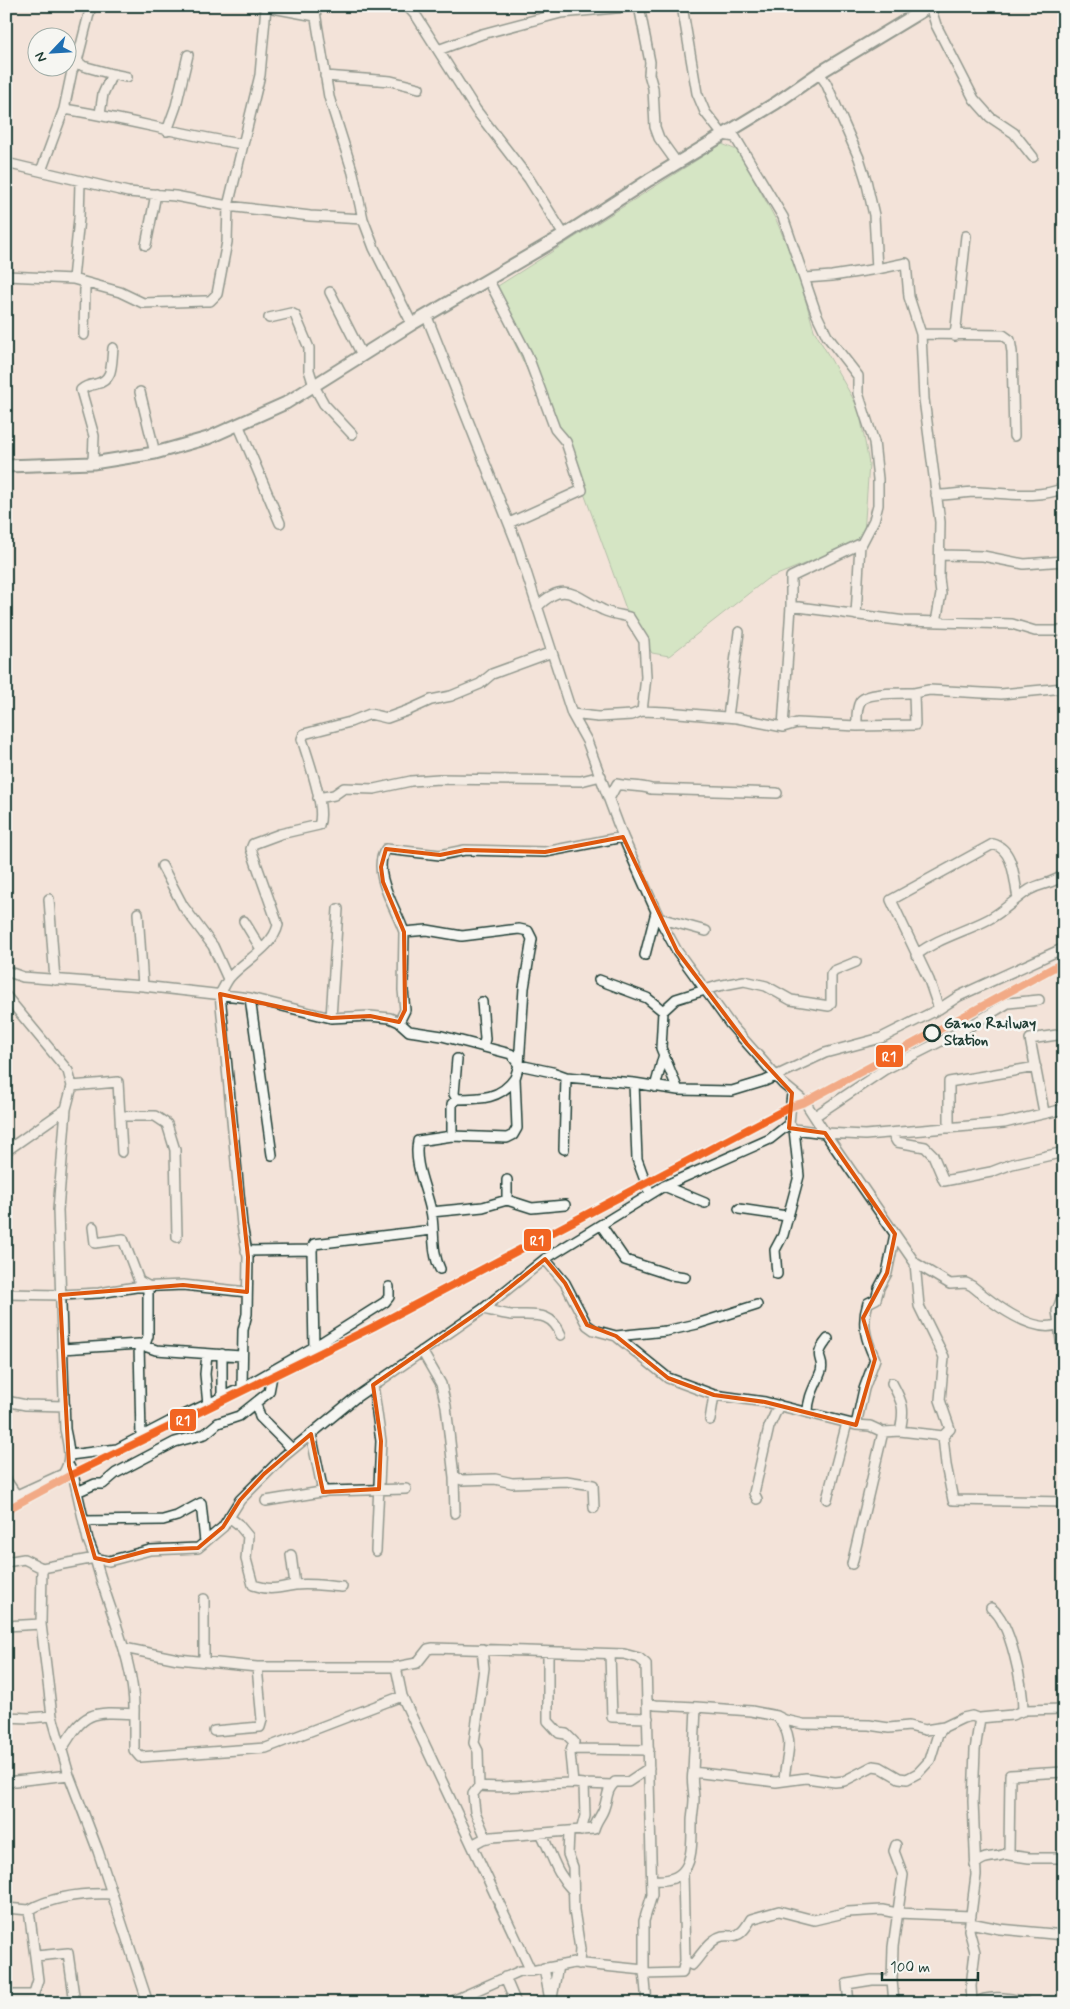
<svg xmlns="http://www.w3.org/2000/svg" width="1070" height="2009" viewBox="0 0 1070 2009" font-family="Mynerve,sans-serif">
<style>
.green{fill:#b1e7aa;stroke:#68926f}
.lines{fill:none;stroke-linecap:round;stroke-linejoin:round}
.minor-casing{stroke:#1f3d34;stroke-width:12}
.major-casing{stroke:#1f3d34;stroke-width:15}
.minor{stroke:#f6f6f2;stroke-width:9}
.major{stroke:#f6f6f2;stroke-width:11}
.rail-1-casing{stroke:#f6f6f2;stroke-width:11}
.rail-1{stroke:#f26522;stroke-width:8}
.marked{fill:none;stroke:#de580e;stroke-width:4;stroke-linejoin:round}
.stop-dot{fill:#f6f6f2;stroke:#1f3d34;stroke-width:2.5}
.labels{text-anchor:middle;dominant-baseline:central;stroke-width:5;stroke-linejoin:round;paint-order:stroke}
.stop-label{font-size:15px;font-weight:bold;fill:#1f3d34;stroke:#f6f6f2;text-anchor:start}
.line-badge{stroke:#f6f6f2;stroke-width:2}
.badge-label{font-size:14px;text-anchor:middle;font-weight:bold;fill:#fff}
</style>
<rect width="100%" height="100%" fill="#f3e3d9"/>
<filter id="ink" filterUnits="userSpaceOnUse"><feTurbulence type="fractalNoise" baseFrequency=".02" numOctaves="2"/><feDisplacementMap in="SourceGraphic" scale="10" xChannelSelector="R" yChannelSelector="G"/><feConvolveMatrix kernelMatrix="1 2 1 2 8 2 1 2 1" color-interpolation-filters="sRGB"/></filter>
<g filter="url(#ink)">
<!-- green -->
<path class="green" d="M722 144 739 151 777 222 796 267 814 330 859 409 869 464 864 533 858 542 767 579 669 656 652 653 629 617 564 438 555 429 490 291Z"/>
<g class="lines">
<!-- minor casing -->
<g class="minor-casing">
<path id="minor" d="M262 6 315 16
M314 6 329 97 353 173 363 219 374 248 412 324
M407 6 417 17 476 110 529 179 564 235
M639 6 650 62 649 74 653 88 655 127 659 138 677 163
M682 6 697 93 705 112 723 135 735 137 783 217 816 313 827 336 858 376V393L874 442 878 479V505L874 520 861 545
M930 6 936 25 974 99 990 117 1014 133 1033 157
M438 50 482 34 561 13 637 6
M77 61 83 66 112 74 103 94 100 114
M819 73 826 83 859 158 866 180 874 215 877 269 906 263 909 297 921 334 924 399 940 522 939 578 941 594 936 622
M112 74 127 77
M325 76 391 81 419 88
M64 109C124 118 182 135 242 144
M167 131 176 106 188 55
M6 163 128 192 175 196 228 206 310 216 363 219
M41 171 64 109 72 71 77 61 91 6
M146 245 156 194
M6 276 73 279 120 292 143 303 205 301H210L217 294 227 242 228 206 260 75 266 7
M805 278 832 276 877 269
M73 279 79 218 80 182
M488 279 527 354 555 429 566 442 582 490 509 523
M82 282 85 287 84 335
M330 292 362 355
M427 317 517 544 572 714 587 741 623 837 659 918 677 951 730 1024 783 1084 805 1102 825 1133 865 1135 1004 1123 1064 1109
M269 318 291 313 295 315 309 348V370L314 386 324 404 352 434
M921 334 1003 335 1010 340 1012 352 1014 436
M955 336 966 236
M140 392 155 453
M238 424 280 523
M93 463 94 436 81 390C85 386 90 385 96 384 114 380 111 364 113 348
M936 495C951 495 965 492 979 492 1006 493 1038 499 1064 488
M941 555 983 556 1024 564 1064 561
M791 606V577L860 544 856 615
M537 607C565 579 575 597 603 610 611 614 621 615 629 617L644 641 646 677 642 711
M914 693 929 690 1001 694 1064 688
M572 714 598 717 632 715 642 711 667 712 737 718 783 727 797 723 857 726 915 725 914 693C902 693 865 692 860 702 856 709 857 719 857 726
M728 717 739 632
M783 727 791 606 905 621 1012 624 1035 631H1064
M318 798 334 795 344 788 374 789 411 781 439 779 581 781 601 776
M609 799 617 784C629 787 639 785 651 789L777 793
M162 866 183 906 213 946 228 979
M49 899 55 980
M138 913 143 986
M659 918 706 931
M244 921 261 949
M404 932C397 910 370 871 386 849L440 855 465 850 545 852 623 837
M645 955 656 912
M916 955C938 938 964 932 989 919 1003 912 1015 899 1029 890 1043 882 1050 885 1064 875
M6 971 23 977 143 986 250 998 331 1018 370 1016 390 1018 399 1022 409 1031 442 1036 511 1054 519 1065 552 1072 566 1077 634 1083 678 1090 732 1091 765 1081 825 1053 881 1038 939 1009 959 996 1064 948
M599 980 647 998 663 1011 676 999 718 986 744 981 766 986 791 1000 829 1006 831 1003V975L834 971 856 962
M6 996 68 1071 72 1086 66 1109 58 1210 65 1429C68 1445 73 1460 63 1474L6 1500
M250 998 272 1155
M482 1002 485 1039 483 1047
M939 1009 929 980 891 900 993 844C1014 849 1014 880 1018 898
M663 1011 661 1048 678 1090
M331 1018 338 909
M399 1022 405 1010 403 990 404 932 427 930 462 936 519 929 528 931 532 939 524 988 519 1065 515 1078 517 1128 513 1135 507 1138 452 1136 418 1141C413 1163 427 1190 431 1211 435 1229 431 1251 440 1269
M634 1083 637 1159 650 1194
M72 1086 118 1082 122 1152
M655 1087 664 1054
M792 1093 789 1124 794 1129 825 1133 915 1263 919 1306 944 1357 940 1400 950 1429 943 1436
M457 1099 454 1094 457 1059
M1044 1112 1030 1039 1064 1034
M120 1116H155L167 1124 175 1150 177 1237
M815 1116 884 1070 965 1029 1008 1003 1039 1000
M949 1128V1082L1036 1067
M892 1133 897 1142 925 1147 933 1155 944 1181 991 1172 1012 1164 1064 1152
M452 1136V1104L457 1099C481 1099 501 1099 515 1078
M564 1149 566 1077
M6 1151 66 1109
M507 1180V1200
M664 1186 705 1203
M739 1209 787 1216
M431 1212 483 1207 507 1200 532 1208 565 1205
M601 1225 625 1260 671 1275 685 1277
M93 1227 95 1243 123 1239 139 1281 148 1286V1336L144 1347
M312 1250 314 1244 432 1230
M545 1259 565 1283 587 1325 594 1330 616 1336 668 1378 714 1395 765 1402 856 1425 870 1426 883 1432 900 1431 943 1436 946 1465 953 1500 1064 1502
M915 1263 950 1284 966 1283 972 1286C990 1301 1034 1336 1059 1324L1057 1311 1064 1292
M777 1274 775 1250 783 1235 799 1176 794 1129
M6 1294 60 1295 99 1293 136 1287 183 1285 247 1292
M483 1309C492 1311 502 1314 511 1315 534 1316 551 1310 561 1335
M1059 1324 1064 1365
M616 1336 666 1331 697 1324 757 1305
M139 1344 141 1437
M314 1347 385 1302 389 1297V1287
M62 1349 139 1344 156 1350 241 1356
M422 1351 441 1384 446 1406 454 1477 462 1480 495 1479 512 1483 566 1481 593 1485 594 1508
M207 1354 205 1374 208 1405
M892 1383C903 1403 905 1409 900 1431
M373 1385 381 1441 376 1551
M242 1388 243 1330 247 1314 248 1257 242 1225 220 994C223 989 226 982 230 977 244 961 273 947 278 925L251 849 253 844 280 834 319 825C326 807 308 759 302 739L304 734 350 722 370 714 387 718 409 710 431 700 451 696 480 684 492 674 552 652
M222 1397V1354
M6 1401 26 1405 65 1406
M256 1404 260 1417 292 1449
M808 1412C808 1396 816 1385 821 1371 825 1358 811 1359 828 1339
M710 1420 714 1395
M856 1425 864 1389 875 1359C866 1340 861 1324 868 1303L876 1299 879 1288 887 1273 895 1234
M311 1434 323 1492
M70 1455 117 1449 169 1422 242 1388 314 1347 312 1250 246 1251
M69 1466 73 1474 88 1540 95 1558 42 1568 41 1624 52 1716 69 1775 98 1851 148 2003
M454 1477 455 1513
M6 1480 17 1496
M77 1492 95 1484H103L116 1473 175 1442 205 1434 218 1423 239 1416 269 1392 273 1371
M757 1499 754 1493 769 1427 779 1405
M827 1499 847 1423
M266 1501 327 1491 406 1489
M229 1517 238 1524 248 1536 246 1559 253 1585C273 1591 275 1588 295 1585 310 1583 327 1586 342 1587
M84 1521 163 1520 177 1516 201 1503 205 1542
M291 1555 295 1585
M6 1562 24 1559 42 1568
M852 1564 883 1432
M204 1599V1661
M991 1608C1011 1621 1023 1687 1023 1711
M6 1626 41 1624
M124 1648 178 1659 257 1667H396L417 1663 428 1649 433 1648 624 1654 639 1658 646 1664 652 1895 644 1921V1970L574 1963 531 1971
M482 1649 484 1668 474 1743 478 1751 479 1786 473 1794 475 1812 486 1838
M548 1652V1721L559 1733 566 1734 574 1742 570 1754 573 1783 584 1784
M610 1654 612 1717 648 1718
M396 1667 402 1696 531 1971H520L448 2003
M648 1703 655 1705 696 1707 693 1772 776 1782 806 1778 835 1782 844 1781 873 1766 880 1767 899 1778 907 1779 918 1773 930 1760 938 1734 944 1727 963 1718 972 1716 980 1719
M696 1707 751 1711 777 1716C797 1740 786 1753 784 1780
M134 1714V1750L140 1757 266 1748 402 1696
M777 1716 785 1720 803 1724 869 1725 889 1728 909 1726 925 1730 944 1727
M6 1717 29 1718 52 1716
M214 1731 260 1727 262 1720 257 1667
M62 1749C84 1712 91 1711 134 1714 136 1663 107 1607 95 1558L109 1561 150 1550 198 1548 223 1527 240 1500 283 1457 355 1398 483 1309 545 1259 664 1186 770 1139 789 1124
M573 1749 649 1750
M1064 1772 1010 1775 1009 1852V1855L1029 1858H1064
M6 1782 69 1775
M479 1786C511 1789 541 1783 573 1783
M581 1831 585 1816 584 1784 612 1785
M569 1833 568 1854 573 1867 574 1910 580 1949 579 1964
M542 1835C554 1859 555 1872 574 1892
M472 1845 483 1839 492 1837 594 1829C596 1821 602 1815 604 1808 608 1797 606 1791 615 1782H628L649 1768
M975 1865C984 1853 999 1860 1009 1852
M652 1880C693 1884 692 1854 692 1822 692 1814 694 1807 694 1799 694 1790 691 1781 693 1772
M6 1908 29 1910
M970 1923 1000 1929 1064 1935
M36 1956 68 1953 75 2003
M685 1961 692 1965C699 1958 705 1947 713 1941 730 1927 734 1949 751 1919L779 1911 814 1920 848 1912 882 1910 897 1913 971 1916
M544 1968 550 2000
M644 1970 647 2003
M644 1974 682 1973 685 1961 683 1872
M505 1977 516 2003
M892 1980 893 1947 903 1875 894 1851 896 1845
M6 1995H33
M31 2003 38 1980 29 1910C54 1896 84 1893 112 1894
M551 2003 558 1966
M849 2003 847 1984 872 1980H892L894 2003
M972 2003 971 1986 975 1952 969 1930 976 1875 973 1801 975 1750 980 1718 1012 1715 1025 1710 1064 1709
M975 2003C989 1994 1012 1998 1027 2003"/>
</g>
<!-- major casing -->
<g class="major-casing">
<path id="major" d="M6 466 93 463 155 453 208 438 286 403 412 324 564 235 649 180 776 103 819 73 930 6"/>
</g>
<!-- minor -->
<use href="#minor" class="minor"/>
<!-- major -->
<use href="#major" class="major"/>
<!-- rail-1 casing -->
<g class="rail-1-casing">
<path id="rail-1" d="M6 1510 73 1474 373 1327 790 1107 805 1102 1064 962"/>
</g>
<!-- rail-1 -->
<use href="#rail-1" class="rail-1"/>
</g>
</g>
<!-- marked area -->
<path d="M0 0H1070V2009H0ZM623 837 677 951 747 1044 792 1093 789 1128 825 1133 895 1234 887 1273 863 1318 875 1359 856 1425 765 1402 714 1395 668 1378 616 1336 587 1325 565 1283 545 1259 483 1309 373 1385 381 1441 379 1489 323 1492 311 1434 264 1474 240 1500 223 1527 198 1548 150 1550 109 1561 95 1558 69 1466 60 1295 183 1285 247 1292 248 1257 220 994 331 1018 370 1016 399 1022 405 1010 404 932 383 882 381 867 386 849 440 855 465 850 545 852Z" fill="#f3e3d9" fill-opacity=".55" fill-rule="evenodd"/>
<path class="marked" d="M623 837 677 951 747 1044 792 1093 789 1128 825 1133 895 1234 887 1273 863 1318 875 1359 856 1425 765 1402 714 1395 668 1378 616 1336 587 1325 565 1283 545 1259 483 1309 373 1385 381 1441 379 1489 323 1492 311 1434 264 1474 240 1500 223 1527 198 1548 150 1550 109 1561 95 1558 69 1466 60 1295 183 1285 247 1292 248 1257 220 994 331 1018 370 1016 399 1022 405 1010 404 932 383 882 381 867 386 849 440 855 465 850 545 852Z"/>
<!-- markers -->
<circle class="stop-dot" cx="932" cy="1033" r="8"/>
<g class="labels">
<!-- stop labels -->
<g class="stop-label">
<text x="944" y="1024">Gamo Railway<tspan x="944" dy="17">Station</tspan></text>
</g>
</g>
<g class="line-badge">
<rect x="875" y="1044" width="29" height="24" rx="5" fill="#f26522"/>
<rect x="523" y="1228" width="29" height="24" rx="5" fill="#f26522"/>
<rect x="169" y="1408" width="28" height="24" rx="5" fill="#f26522"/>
</g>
<g class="badge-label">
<text x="889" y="1061">R1</text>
<text x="537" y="1245">R1</text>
<text x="183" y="1425">R1</text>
</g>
<!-- margin -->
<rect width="1070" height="2009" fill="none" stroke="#f6f6f2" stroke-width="25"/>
<rect x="12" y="12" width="1045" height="1984" fill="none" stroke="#1f3d34" stroke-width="2" filter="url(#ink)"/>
<!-- north arrow -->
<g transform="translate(52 52) rotate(245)"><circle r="24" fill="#f6f6f2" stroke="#a0aca6"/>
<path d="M0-4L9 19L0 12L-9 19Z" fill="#1f6fb2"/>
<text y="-8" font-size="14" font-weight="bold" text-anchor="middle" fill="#1f3d34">N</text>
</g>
<!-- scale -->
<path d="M882 1972v8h96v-8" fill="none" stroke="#1f3d34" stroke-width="2.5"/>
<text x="890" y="1972" font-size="15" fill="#1f3d34" stroke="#f6f6f2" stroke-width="4" paint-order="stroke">100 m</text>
</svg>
